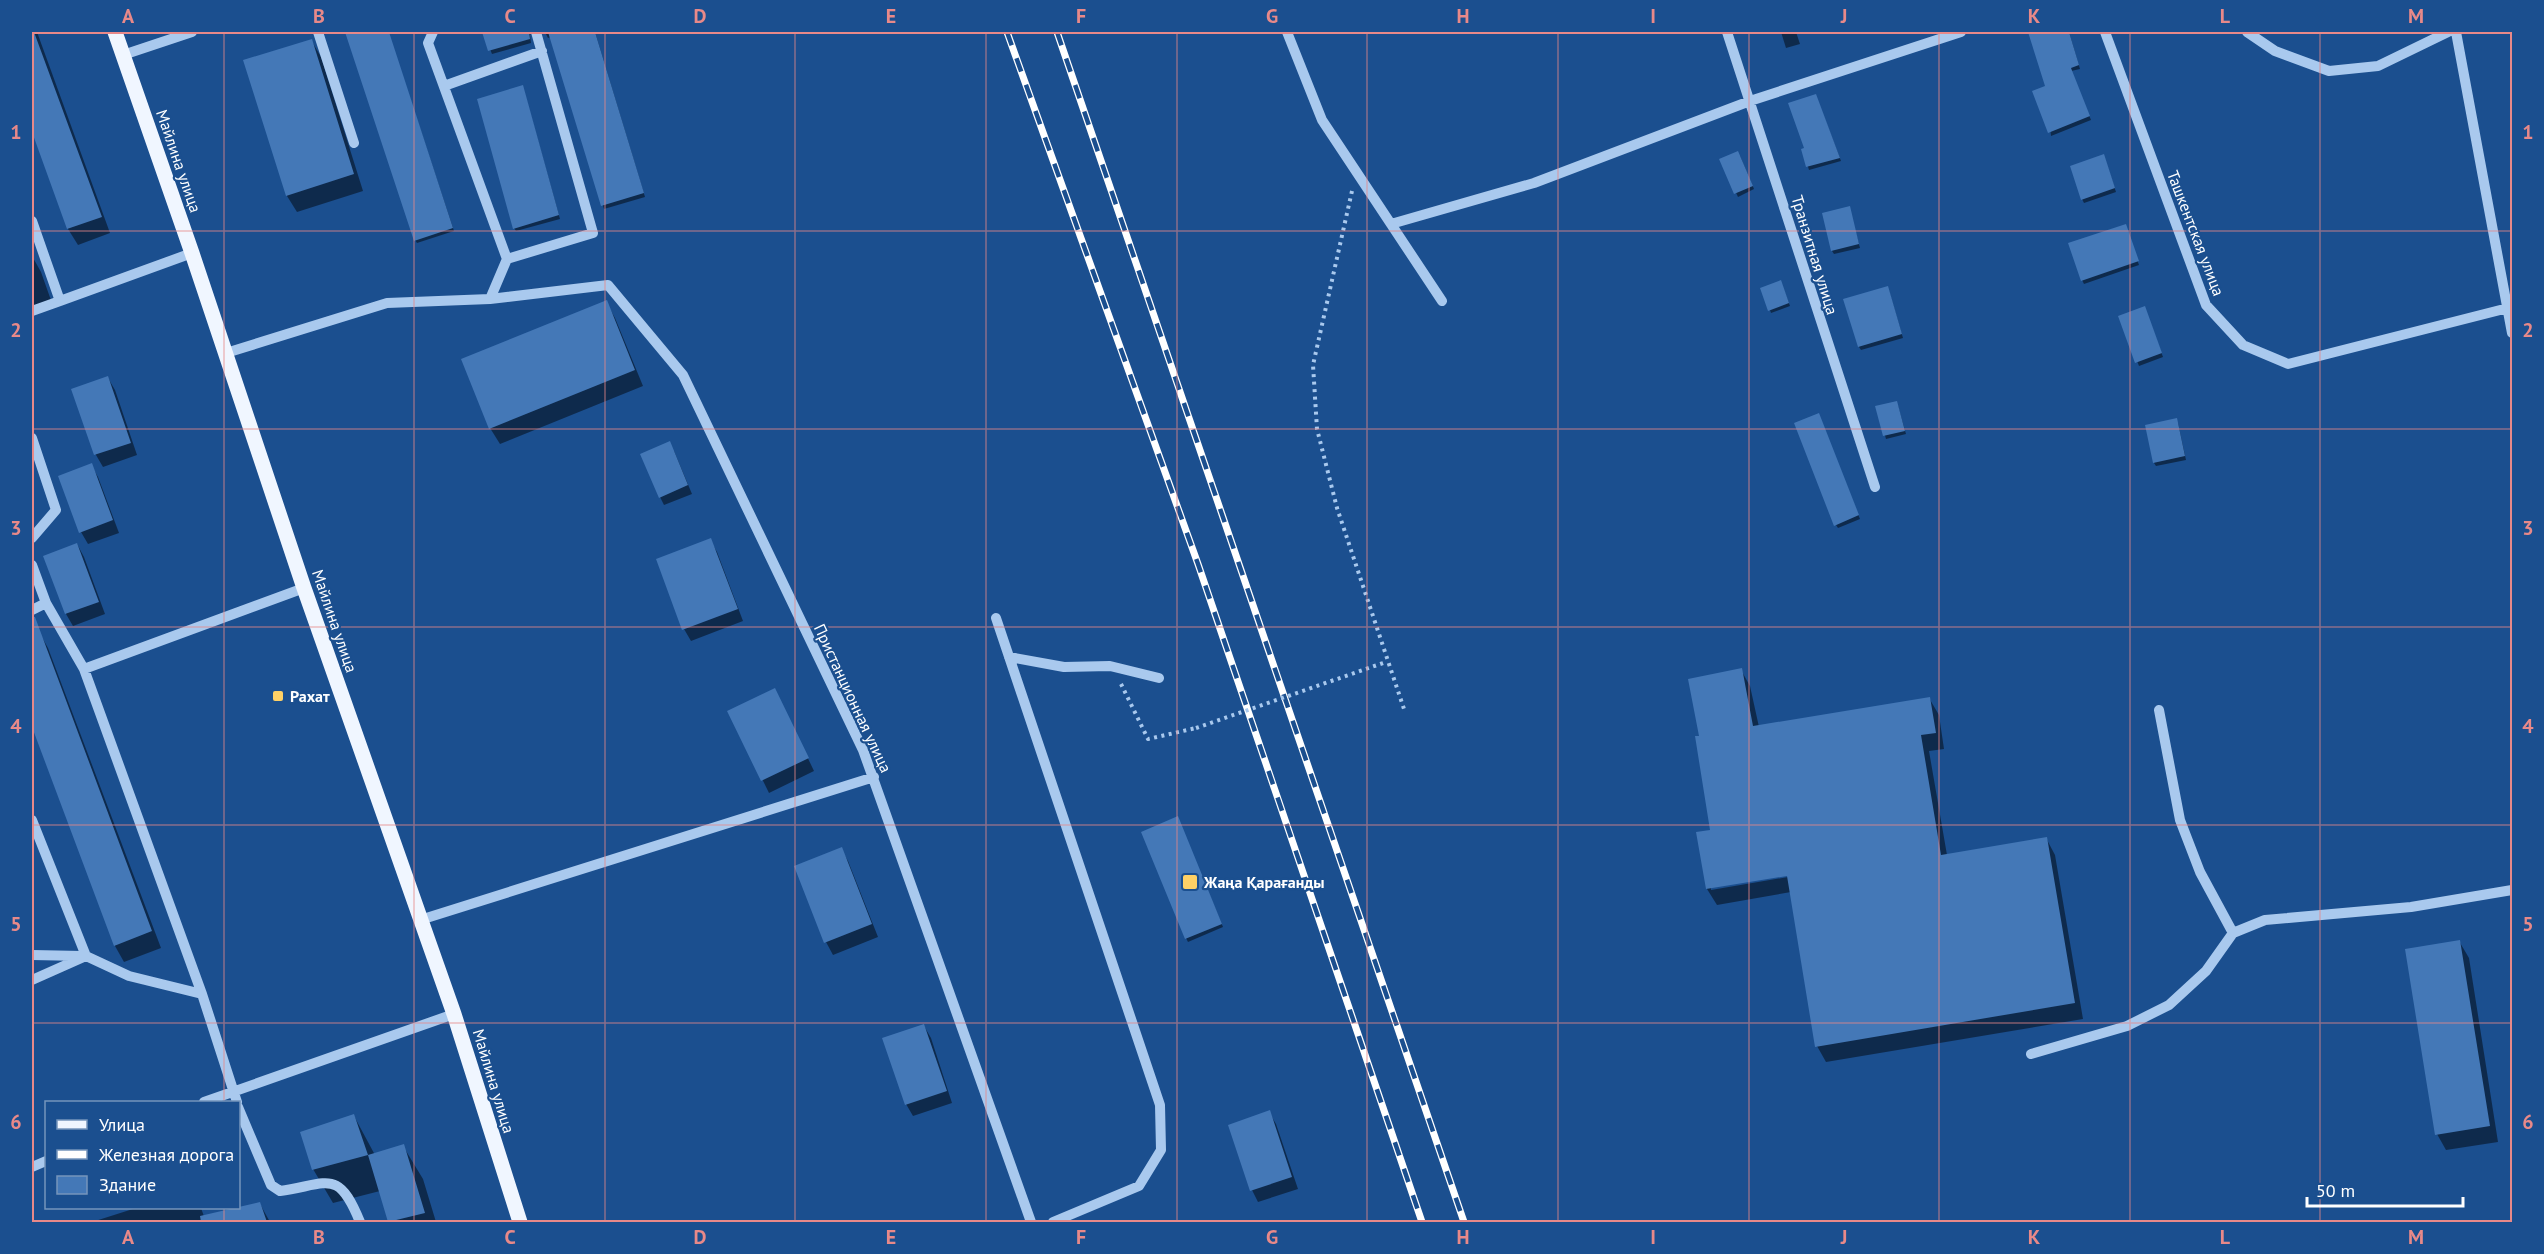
<svg xmlns="http://www.w3.org/2000/svg" width="2544" height="1254" viewBox="0 0 2544 1254" font-family="'PT Sans',sans-serif">
<style>
.shadow{fill:#0007;fill-rule:evenodd}
.building{fill:#4478b7}
.lines{fill:none;stroke-linecap:round;stroke-linejoin:round}
.path{stroke:#a9c9ee;stroke-width:4;stroke-dasharray:3 4.5;stroke-linecap:butt}
.minor{stroke:#a9c9ee;stroke-width:10}
.major{stroke:#f0f6ff;stroke-width:15}
.rail-casing{stroke:#fff;stroke-width:7}
.rail{stroke:#1b4f8f;stroke-width:4.5;stroke-dasharray:14;stroke-linecap:butt}
.path-bridge{stroke:#a9c9ee;stroke-width:4;stroke-dasharray:3 4.5;stroke-linecap:butt}
.grid{fill:none;stroke:#e88989;stroke-width:1.5;stroke-opacity:0.55}
.poi-dot{fill:#ffd166;stroke:#1b4f8f;stroke-width:2}
.labels{text-anchor:middle;dominant-baseline:central;stroke-width:4.5;stroke-linejoin:round;paint-order:stroke}
.street-label{font-size:16px;fill:#fff;stroke:#1b4f8f}
.poi-label{font-size:16px;font-weight:bold;fill:#fff;stroke:#1b4f8f;text-anchor:start}
.neatline{fill:none;stroke:#e88989;stroke-width:2}
.grid-label{font-size:20px;text-anchor:middle;font-weight:bold;fill:#e88989}
</style>
<rect width="100%" height="100%" fill="#1b4f8f"/>
<!-- shadow -->
<path class="shadow" d="M32 32H37L110 233 78 245 68 229 32 128Z
M347 32H388L454 231 417 243 415 240Z
M483 32H532L530 35 531 43 492 54Z
M545 32H595L645 197 604 209 551 37 548 38Z
M1781 32H1796L1800 44 1786 48Z
M2030 32H2069L2080 69 2071 71 2091 120 2051 136 2046 86Z
M311 40 321 57 363 191 297 212 287 196Z
M524 91 560 219 516 231 514 228Z
M1817 99 1841 161 1809 170 1803 150 1805 149Z
M1740 156 1754 189 1738 197 1721 160Z
M2105 159 2116 192 2084 203 2082 199Z
M1849 208 1860 248 1834 254 1832 251Z
M2127 229 2139 265 2084 284 2082 280Z
M32 256 41 272 53 306 32 314Z
M1782 285 1790 306 1771 313 1770 310Z
M1889 291 1903 338 1861 350 1859 347Z
M606 302 615 318 643 386 500 444 490 428Z
M2146 311 2163 357 2139 366 2120 317Z
M108 378 115 390 137 455 103 467 96 455 73 390Z
M1898 406 1906 434 1886 439 1877 407Z
M1820 418 1860 519 1838 528 1836 525Z
M2178 423 2186 460 2156 466 2154 463Z
M674 451 692 494 664 505 660 497Z
M91 465 98 477 119 533 88 544 81 532Z
M710 540 717 552 743 621 691 641 684 629Z
M77 544 84 557 105 614 73 626 66 614Z
M39 632 48 648 161 948 124 962 115 946 32 723V635Z
M1741 670 1750 686 1759 727 1929 698 1939 715 1944 749 1929 751 1947 855 2046 838 2055 855 2083 1019 1826 1062 1817 1046 1791 892 1717 905 1707 889 1712 831 1701 737ZM1794 873V876L1711 890V887Z
M781 702 814 771 769 793 729 712Z
M1179 822 1223 927 1188 942 1186 938Z
M841 849 848 861 878 937 833 955 826 942 796 866Z
M2459 941 2469 958 2498 1142 2446 1150 2437 1134Z
M924 1026 931 1038 952 1103 913 1116 906 1104Z
M1269 1112 1276 1124 1298 1189 1258 1202 1252 1190Z
M354 1116 375 1155 403 1146 423 1179 436 1222H390L380 1191 333 1203 313 1169Z
M260 1204 270 1222H227L223 1212Z
M136 1208H201L206 1222H92Z"/>
<!-- building -->
<path class="building" d="M32 32H34L102 217 67 229 32 132Z
M345 32H389L453 228 414 241Z
M482 32H529L530 39 488 51Z
M548 32H595L644 193 601 206Z
M2028 32H2069L2079 65 2071 68 2090 116 2048 133 2032 91 2045 86Z
M312 39 354 174 286 196 243 60Z
M523 85 559 215 513 229 477 99Z
M1816 94 1840 158 1806 167 1801 149 1804 148 1788 103Z
M1738 151 1753 186 1734 194 1719 159Z
M2104 154 2115 188 2081 200 2070 166Z
M1850 206 1859 244 1831 251 1822 213Z
M2126 224 2139 261 2081 281 2068 243Z
M1781 280 1789 303 1768 311 1760 288Z
M1888 286 1902 334 1858 347 1843 299Z
M607 300 635 370 489 429 461 359Z
M2145 306 2162 353 2135 363 2118 316Z
M108 376 131 443 94 455 71 389Z
M1897 401 1905 431 1883 436 1875 406Z
M1819 413 1859 515 1834 526 1794 423Z
M2177 418 2185 456 2153 463 2145 425Z
M670 441 688 485 659 498 640 454Z
M92 463 113 520 79 533 58 476Z
M711 538 738 609 682 630 656 559Z
M77 543 99 602 65 614 43 556Z
M32 617H35L152 931 114 946 32 727Z
M1742 668 1753 726 1930 697 1936 733 1921 735 1941 855 2047 837 2075 1003 1815 1047 1787 876 1706 889 1696 832 1710 830 1695 736H1699L1688 679Z
M775 688 809 758 761 781 727 711Z
M1178 816 1222 924 1185 939 1141 832Z
M842 847 872 924 824 943 794 866Z
M2460 940 2490 1126 2435 1135 2405 949Z
M924 1024 947 1091 905 1105 882 1038Z
M1270 1110 1292 1177 1250 1191 1228 1125Z
M354 1114 368 1155 312 1170 300 1132Z
M404 1144 425 1213 388 1222 368 1155Z
M260 1202 267 1222H201L200 1216Z"/>
<g class="lines">
<!-- path -->
<path class="path" d="M1352 191 1313 365 1317 429 1337 508 1405 712
M1121 684 1148 739 1196 728"/>
<!-- minor -->
<path class="minor" d="M318 32 354 143
M433 32 428 43 507 259 490 299
M1287 32 1322 120 1442 301
M1727 32 1875 487
M2105 32 2206 305 2243 345 2288 364 2508 308
M2247 32 2275 51 2329 71 2378 66 2448 32
M2456 32 2512 333
M123 55 192 32
M444 86 542 51
M32 221 60 301 192 253
M1391 224 1534 183 1750 101 1961 32
M507 259 593 233 536 32
M32 311 60 301
M226 353 387 303 490 299 608 285 683 375 863 750 1031 1222
M32 438 56 510 32 538
M32 565 46 603 84 669
M32 610 46 603
M996 618 1160 1105 1161 1150 1139 1186 1053 1222
M1009 657 1064 667 1110 666 1159 678
M2159 710 2180 820 2200 872 2233 933
M32 820 86 956 129 976 202 994
M420 920 874 777
M32 955 82 956
M32 980 86 956
M2031 1054 2127 1026 2169 1005 2206 971 2233 933 2265 920 2411 907 2512 890
M204 1102 454 1014
M237 1102 202 994 84 669 304 588
M238 1107 271 1185 280 1191C329 1184 338 1168 360 1222
M32 1167 46 1161"/>
<!-- major -->
<path class="major" d="M115 32 192 253 304 588 454 1014 520 1222"/>
<!-- rail casing -->
<g class="rail-casing">
<path id="rail" d="M1007 32 1198 564 1422 1222
M1057 32 1464 1222"/>
</g>
<!-- rail -->
<use href="#rail" class="rail"/>
<!-- path-bridge -->
<path class="path-bridge" d="M1196 728 1386 662"/>
</g>
<!-- grid -->
<path class="grid" d="M224 32V1102M414 32V1222M605 32V1222M795 32V1222M986 32V1222M1177 32V1222M1367 32V1222M1558 32V1222M1749 32V1222M1939 32V1222M2130 32V1222M2320 32V1222M32 231H2512M32 429H2512M32 627H2512M32 825H2512M32 1023H2512M224 1208V1222"/>
<!-- markers -->
<g class="poi-dot">
<rect x="272" y="690" width="12" height="12" rx="3"/>
<rect x="1182" y="874" width="16" height="16" rx="3"/>
</g>
<g class="labels">
<!-- street labels -->
<g class="street-label">
<text transform="translate(179 161) rotate(71)">Майлина улица</text>
<text transform="translate(2196 233) rotate(69)">Ташкентская улица</text>
<text transform="translate(1815 255) rotate(73)">Транзитная улица</text>
<text transform="translate(335 621) rotate(71)">Майлина улица</text>
<text transform="translate(853 698) rotate(65)">Пристанционная улица</text>
<text transform="translate(494 1081) rotate(73)">Майлина улица</text>
</g>
<!-- poi labels -->
<g class="poi-label">
<text x="290" y="696">Рахат</text>
<text x="1204" y="882">Жаңа Қарағанды</text>
</g>
</g>
<!-- border -->
<rect width="2544" height="1254" fill="none" stroke="#1b4f8f" stroke-width="66"/>
<!-- legend -->
<rect x="45" y="1101" width="195" height="108" fill="#1b4f8f" stroke="#7695bc" stroke-width="1.5"/>
<rect x="57" y="1120" width="30" height="9" fill="#f0f6ff" stroke="#7695bc" stroke-width="1.5"/>
<text x="99" y="1131" font-size="18" fill="#ffffff">Улица</text>
<rect x="57" y="1150" width="30" height="9" fill="#ffffff" stroke="#7695bc" stroke-width="1.5"/>
<text x="99" y="1161" font-size="18" fill="#ffffff">Железная дорога</text>
<rect x="57" y="1176" width="30" height="18" fill="#4478b7" stroke="#7695bc" stroke-width="1.5"/>
<text x="99" y="1191" font-size="18" fill="#ffffff">Здание</text>
<!-- scale -->
<path d="M2307 1197v9h156v-9" fill="none" stroke="#ffffff" stroke-width="3"/>
<text x="2316" y="1197" font-size="18" fill="#ffffff" stroke="#1b4f8f" stroke-width="4.5" paint-order="stroke">50 m</text>
<rect x="33" y="33" width="2478" height="1188" class="neatline"/>
<g class="grid-label">
<text x="128" y="23">A</text>
<text x="319" y="23">B</text>
<text x="510" y="23">C</text>
<text x="700" y="23">D</text>
<text x="891" y="23">E</text>
<text x="1081" y="23">F</text>
<text x="1272" y="23">G</text>
<text x="1463" y="23">H</text>
<text x="1653" y="23">I</text>
<text x="1844" y="23">J</text>
<text x="2034" y="23">K</text>
<text x="2225" y="23">L</text>
<text x="2416" y="23">M</text>
<text x="16" y="139">1</text>
<text x="2528" y="139">1</text>
<text x="16" y="337">2</text>
<text x="2528" y="337">2</text>
<text x="16" y="535">3</text>
<text x="2528" y="535">3</text>
<text x="16" y="733">4</text>
<text x="2528" y="733">4</text>
<text x="16" y="931">5</text>
<text x="2528" y="931">5</text>
<text x="16" y="1129">6</text>
<text x="2528" y="1129">6</text>
<text x="128" y="1244">A</text>
<text x="319" y="1244">B</text>
<text x="510" y="1244">C</text>
<text x="700" y="1244">D</text>
<text x="891" y="1244">E</text>
<text x="1081" y="1244">F</text>
<text x="1272" y="1244">G</text>
<text x="1463" y="1244">H</text>
<text x="1653" y="1244">I</text>
<text x="1844" y="1244">J</text>
<text x="2034" y="1244">K</text>
<text x="2225" y="1244">L</text>
<text x="2416" y="1244">M</text>
</g>
</svg>
